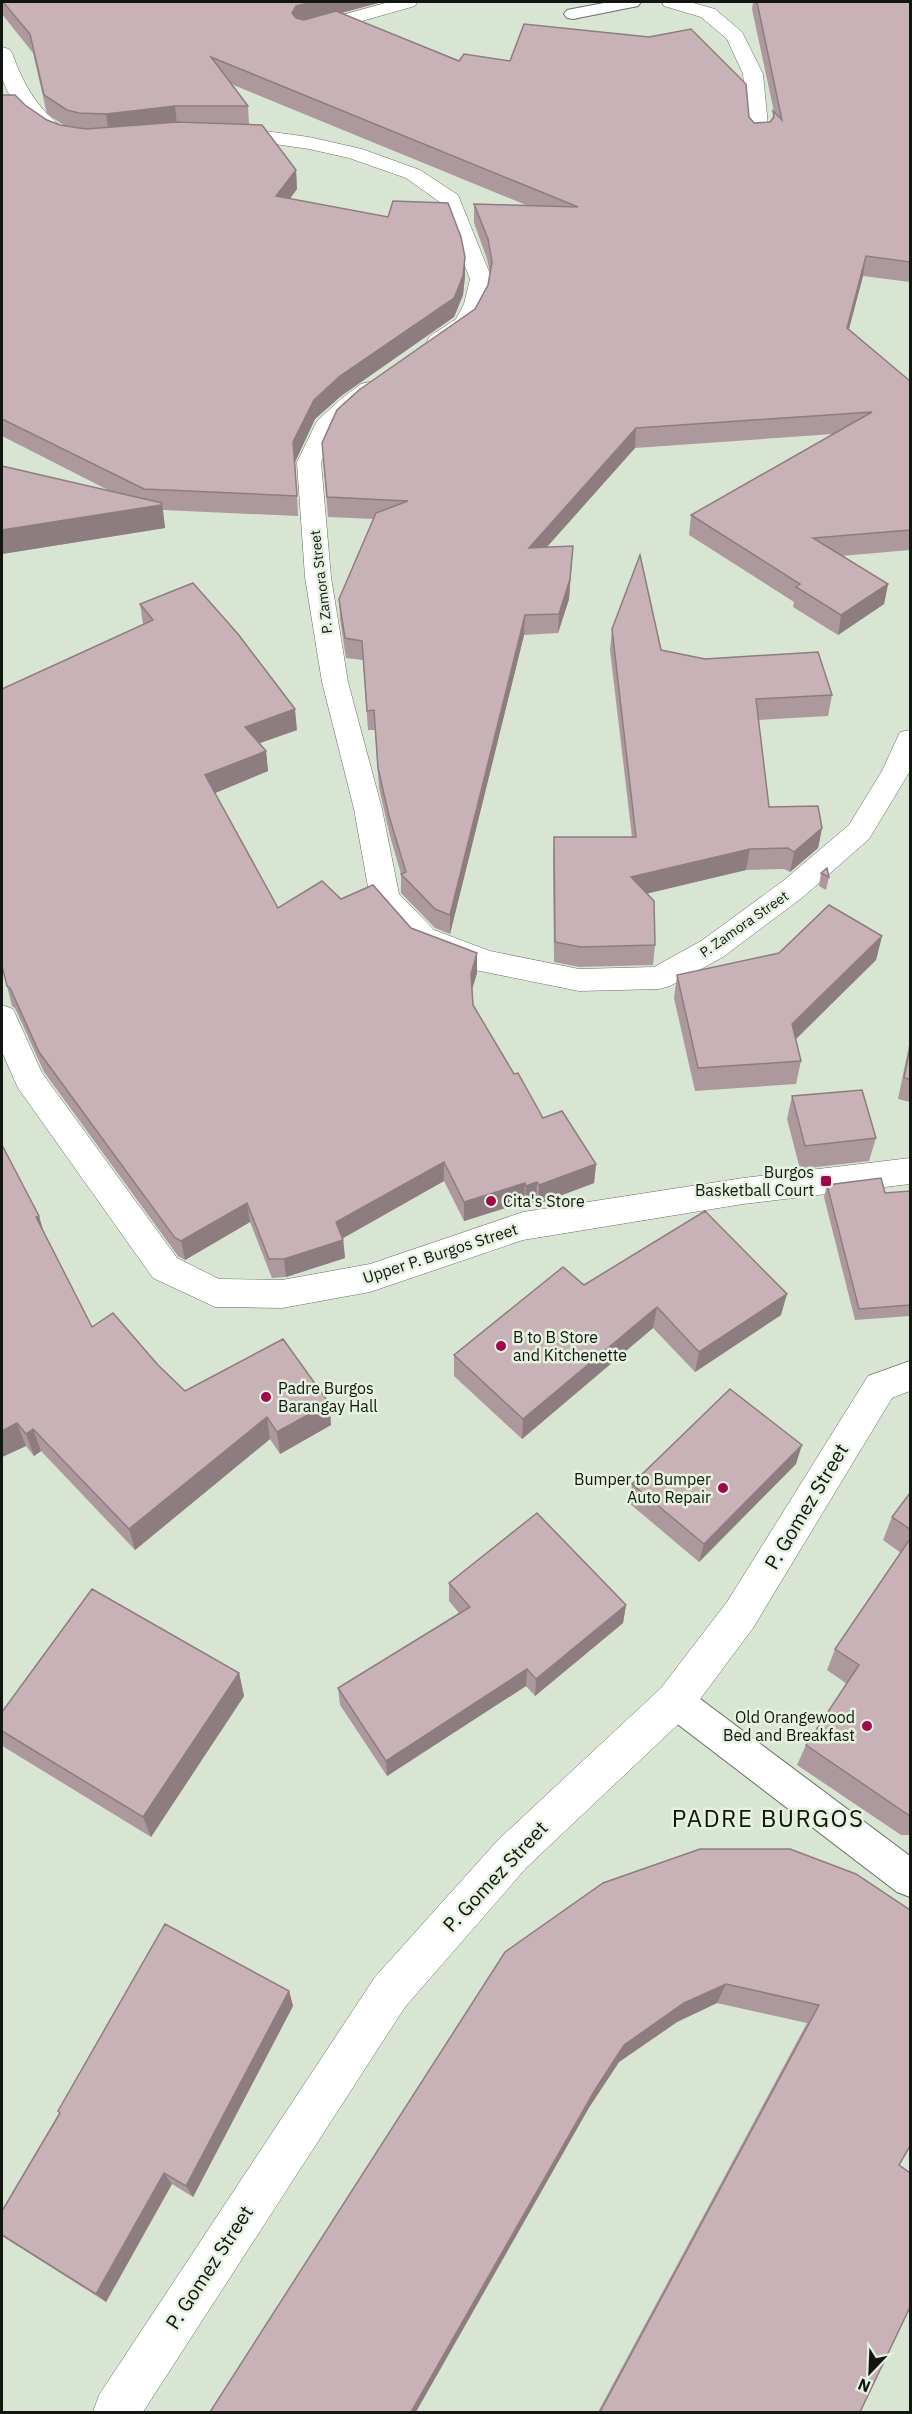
<svg xmlns="http://www.w3.org/2000/svg" width="912" height="2414" viewBox="0 0 912 2414" font-family="'IBM Plex Sans',sans-serif">
<style>
.lines{fill:none;stroke-linecap:round;stroke-linejoin:round}
.service-casing{stroke:#646f60;stroke-width:2}
.minor-casing{stroke:#646f60;stroke-width:1}
.tertiary-casing{stroke:#646f60;stroke-width:1}
.service{fill:#fff;fill-rule:evenodd}
.minor{fill:#fff;fill-rule:evenodd}
.tertiary{fill:#fff;fill-rule:evenodd}
.wall{fill:#ad999d}
.shaded-wall{fill:#8d7d80}
.building{fill:#c9b2b7;stroke:#8d7d80;stroke-width:1.5}
.poi-dot{fill:#a0084d;stroke:#e5f2e0;stroke-width:2}
.labels{text-anchor:middle;dominant-baseline:central;stroke-width:5;stroke-linejoin:round;paint-order:stroke}
.far-street-label{font-size:14px;fill:#111610;stroke:#e5f2e0}
.poi-label{font-size:16px;fill:#111610;stroke:#e5f2e0;text-anchor:end}
.street-label{font-size:16px;fill:#111610;stroke:#e5f2e0}
.near-street-label{font-size:20px;fill:#111610;stroke:#e5f2e0}
.near-quarter-label{font-size:24px;letter-spacing:1.5px;fill:#111610;stroke:#e5f2e0}
</style>
<rect width="100%" height="100%" fill="#d8e5d3"/>
<g class="lines">
<!-- service casing -->
<g class="service-casing">
<path id="service" d="M609 2H641L638 6 573 19 567 18 564 14 567 10Z
M675 1684 687 1689 910 1856V1897L897 1892 663 1713 657 1701 663 1689Z"/>
</g>
<!-- minor casing -->
<g class="minor-casing">
<path id="minor" d="M389 2H417L415 6 309 36 302 34 299 30 302 26Z
M662 2H690L715 9 742 32 763 74 769 136 766 140H752L749 136 743 74 727 39 701 17 664 6Z
M2 47 9 49 12 53C24 86 39 112 69 132L72 136 69 140C45 146 5 98 2 76 0 67 1 55 2 47Z
M227 126 309 137 362 149 420 170 458 195 492 279 486 304 473 328 446 346 438 348 430 346 427 341 430 336 456 319 464 304 470 279 441 203 406 178 349 158 309 149 220 136 217 132 220 128Z
M369 382 377 384 381 389 336 429 321 462 331 577 348 682 382 809 399 894 434 930 490 951 579 969 654 967 701 941 783 881 849 825 882 771 900 732 910 730V771L869 839 803 897 723 957 670 986 659 989 579 991 475 970 412 946 370 898 354 809 322 682 305 577 297 462 317 421 342 398 361 384Z"/>
</g>
<!-- tertiary casing -->
<g class="tertiary-casing">
<path id="tertiary" d="M2 1005 13 1009 42 1073 177 1258 219 1279 282 1280 370 1264 523 1212 743 1178 910 1158V1184L743 1204 523 1240 370 1292 282 1308 215 1307 153 1278 18 1088 2 1052Z
M910 1361V1391L892 1398 753 1628 689 1714 526 1868 405 2007 143 2412H93L99 2395 375 1977 498 1840 661 1688 727 1602 868 1376Z"/>
</g>
<!-- service -->
<use href="#service" class="service"/>
<!-- minor -->
<use href="#minor" class="minor"/>
<!-- tertiary -->
<use href="#tertiary" class="tertiary"/>
</g>
<!-- wall -->
<path class="wall" d="M2 2H382L340 13 459 61 749 117 754 123 770 122 772 119 774 112 752 9 753 2H910V282L863 276 849 329 910 381V550L841 556 888 584 884 604 838 635 793 607 794 602 689 535 691 515 833 434 635 448 547 547 573 546 569 599 558 633 524 635 450 934 435 928 401 893V874L390 836 379 788 375 730H368L363 660 346 658 340 619 339 599 374 519 328 517 322 443 475 309 488 285 490 273 487 259 474 223V204L526 205 231 84 248 106 249 124 296 170 297 189 290 199 465 257V276L463 295 454 317 341 396 315 419 295 462 298 516 163 510 165 528 2 554V466L112 492 2 436V95L25 105 47 120 60 125 65 126 47 114 33 53 2 14Z
M140 604 297 730 260 743 266 751 268 771 215 793 278 908 341 899 411 928 477 973 472 989 473 1005 514 1074 543 1118 596 1164 594 1183 538 1204 536 1201 525 1205 524 1202 464 1221 444 1181 343 1238 345 1258 286 1277 272 1278 250 1222 185 1260 178 1256 44 1072 15 1008 12 1006 7 986 143 624Z
M612 629 661 650 832 695 828 716 758 720 769 807 822 828 818 848 790 872 784 869 746 870 647 893 655 945 653 965 579 967 554 962 553 857 554 837H632L610 650Z
M821 873 829 877 826 890 819 886Z
M882 936 876 960 795 1039 801 1061 796 1084 695 1091 674 998 677 975Z
M910 1040V1102L898 1099Z
M792 1096 876 1138 869 1161 800 1169 787 1119Z
M827 1185 885 1193 910 1191V1316L855 1320 824 1197Z
M39 1216 43 1231 92 1327 158 1365 185 1391 329 1403 331 1425 280 1454 270 1439 135 1550 41 1451 34 1456 26 1446 2 1457Z
M584 1285 781 1315 695 1372 653 1328 522 1439 454 1376V1355Z
M796 1464 699 1562 629 1503 632 1484Z
M910 1493V1835H901L797 1765 806 1745 847 1684 827 1670 835 1649 901 1553 883 1540 892 1517Z
M449 1583 626 1605 623 1623 535 1696 526 1686 387 1776 340 1705 338 1688 459 1613 449 1601Z
M239 1673 244 1696 151 1837 4 1747 2 1743V1712Z
M790 1849 899 2165 860 2412H598L807 2023 717 2003 677 2022 619 2062 590 2106 210 2412Z
M289 1991 293 2006 193 2197 172 2184 106 2302 2 2236V2211L60 2114 58 2111Z"/>
<!-- shaded-wall -->
<path class="shaded-wall" d="M313 2H382L297 25 292 13 296 6Z
M175 106 177 125 109 134 106 114Z
M296 170 297 189 277 215 276 196Z
M866 256 863 276 844 347 847 328Z
M465 257V276L463 295 454 317 341 396 315 419 295 462 298 516 293 442 314 400Z
M636 428 635 448 528 568 529 548Z
M162 503 165 528 2 554V530Z
M573 546 569 599 558 633 559 614Z
M888 584 884 604 838 635 841 615Z
M525 615 524 635 450 934V915Z
M295 709 297 730 248 747 245 727Z
M266 751 268 771 208 796 205 775Z
M822 828 818 848 790 872 794 852Z
M750 849 746 870 629 898 631 877Z
M882 936 876 960 787 1048 792 1024Z
M477 953V973L471 993V974Z
M444 1162V1181L338 1241 336 1222Z
M596 1164 594 1183 538 1204 539 1185Z
M537 1182 536 1201 525 1205 526 1186Z
M525 1183 524 1202 464 1221V1202Z
M247 1203 250 1222 185 1260 181 1241Z
M39 1216 46 1240 36 1217Z
M343 1240 345 1258 286 1277 284 1259Z
M787 1294 781 1315 695 1372 699 1352Z
M657 1307 653 1328 522 1439 523 1419Z
M329 1403 331 1425 280 1454 277 1432Z
M267 1417 270 1439 135 1550 129 1529Z
M17 1423 26 1446 2 1457V1431Z
M33 1429 41 1451 34 1456 26 1434Z
M802 1445 796 1464 699 1562 704 1544Z
M626 1605 623 1623 535 1696 536 1679Z
M527 1669 526 1686 387 1776 386 1761Z
M239 1673 244 1696 151 1837 143 1817Z
M726 1984 717 2003 677 2022 619 2062 590 2106 416 2412H411L595 2090 624 2045 684 2003Z
M289 1991 293 2006 193 2197 186 2186Z
M164 2173 172 2184 106 2302 96 2294Z"/>
<!-- building -->
<path class="building" d="M3 2H313L296 6 292 13 296 18 304 20 336 11 459 61 464 54 510 61 524 24 649 37 691 29 746 84 749 117 754 123 770 122 774 117 773 111 782 120 757 2H910V262L866 256 847 328 910 381V530L813 538 888 584 841 615 796 587 800 584 691 515 872 412 636 428 529 548 573 546 570 579 559 614 525 615 450 915 435 909 401 874 406 872 389 816 378 768 374 710 367 711 362 641 345 638 339 599 376 513 408 501 327 497 322 443 337 410 359 390 475 309 488 285 492 262 488 239 474 204 578 207 211 57 248 106H175L106 114 79 113 67 110 44 95 30 34Z
M2 95H15L25 105 47 120 60 125 86 129 178 122 262 125 296 170 276 196 388 217 393 201 448 203 461 237 465 257 463 276 454 298 340 376 314 400 293 442 297 496 144 489 2 419Z
M2 466 162 503 161 505 2 530Z
M640 555 661 650 705 659 818 652 832 695 756 699 769 807 818 806 822 828 794 852 788 848 750 849 631 877 654 901 655 945 581 947 555 942 554 837H636L612 629Z
M193 583 238 634 295 709 245 727 266 751 205 775 278 908 322 881 341 899 373 885 411 928 477 953 471 974 473 1005 514 1074 518 1073 543 1118 562 1111 596 1164 539 1185 537 1182 526 1186 525 1183 464 1202 444 1162 336 1222 343 1240 284 1259H269L247 1203 181 1241 175 1238 39 1052 10 988 7 986 2 966V689L153 620 140 604Z
M827 868 829 877 821 873Z
M829 905 882 936 792 1024 801 1061 698 1068 677 975 779 953Z
M910 1048V1079L904 1078Z
M862 1090 876 1138 805 1146 792 1096Z
M2 1145 39 1216 36 1217 92 1327 113 1313 158 1365 185 1391 283 1339 329 1403 277 1432 267 1417 129 1529 33 1429 26 1434 17 1423 2 1431Z
M881 1178 885 1193 910 1191V1305L859 1309 827 1185Z
M705 1211 787 1294 699 1352 657 1307 523 1419 454 1355 563 1267 584 1285Z
M730 1389 802 1445 704 1544 632 1484Z
M910 1493V1529L892 1517Z
M537 1513 626 1605 536 1679 527 1669 386 1761 338 1688 470 1607 449 1583Z
M910 1539V1816L806 1745 859 1665 835 1649Z
M92 1589 239 1673 143 1817 2 1731V1712Z
M700 1849H790L856 1874 910 1910V2146L899 2165 910 2173V2307L860 2412H600L819 2005 726 1984 684 2003 624 2045 595 2090 411 2412H210L505 1952 603 1883Z
M165 1924 289 1991 186 2186 164 2173 96 2294 2 2235V2211L60 2113 58 2111Z"/>
<!-- markers -->
<g class="poi-dot">
<rect x="820" y="1175" width="12" height="12" rx="3"/>
<circle cx="491" cy="1201" r="6"/>
<circle cx="501" cy="1346" r="6"/>
<circle cx="266" cy="1397" r="6"/>
<circle cx="723" cy="1488" r="6"/>
<circle cx="867" cy="1726" r="6"/>
</g>
<g class="labels">
<!-- far-street labels -->
<g class="far-street-label">
<text transform="translate(321 582) rotate(-97)">P. Zamora Street</text>
<text transform="translate(744 924) rotate(-35)">P. Zamora Street</text>
</g>
<!-- poi labels -->
<g class="poi-label">
<text x="814" y="1172">Burgos<tspan x="814" dy="18">Basketball Court</tspan></text>
<text x="503" y="1201" text-anchor="start">Cita's Store</text>
<text x="513" y="1337" text-anchor="start">B to B Store<tspan x="513" dy="18">and Kitchenette</tspan></text>
<text x="278" y="1388" text-anchor="start">Padre Burgos<tspan x="278" dy="18">Barangay Hall</tspan></text>
<text x="711" y="1479">Bumper to Bumper<tspan x="711" dy="18">Auto Repair</tspan></text>
<text x="855" y="1717">Old Orangewood<tspan x="855" dy="18">Bed and Breakfast</tspan></text>
</g>
<!-- street labels -->
<g class="street-label">
<text transform="translate(440 1253) rotate(-18)">Upper P. Burgos Street</text>
</g>
<!-- near-street labels -->
<g class="near-street-label">
<text transform="translate(806 1506) rotate(-59)">P. Gomez Street</text>
<text transform="translate(495 1876) rotate(-47)">P. Gomez Street</text>
<text transform="translate(209 2267) rotate(-57)">P. Gomez Street</text>
</g>
<!-- near-quarter labels -->
<g class="near-quarter-label">
<text x="768" y="1818">PADRE BURGOS</text>
</g>
</g>
<!-- border -->
<rect width="912" height="2414" fill="none" stroke="#111610" stroke-width="6"/>
<!-- north arrow -->
<g transform="translate(870 2372) rotate(203)" stroke="#e5f2e0" stroke-width="4.5" paint-order="stroke">
<path d="M0-4.5L10 22L0 15L-10 22Z" fill="#111610"/>
<text y="-9" font-size="16" font-weight="bold" text-anchor="middle" fill="#111610">N</text>
</g>
</svg>
